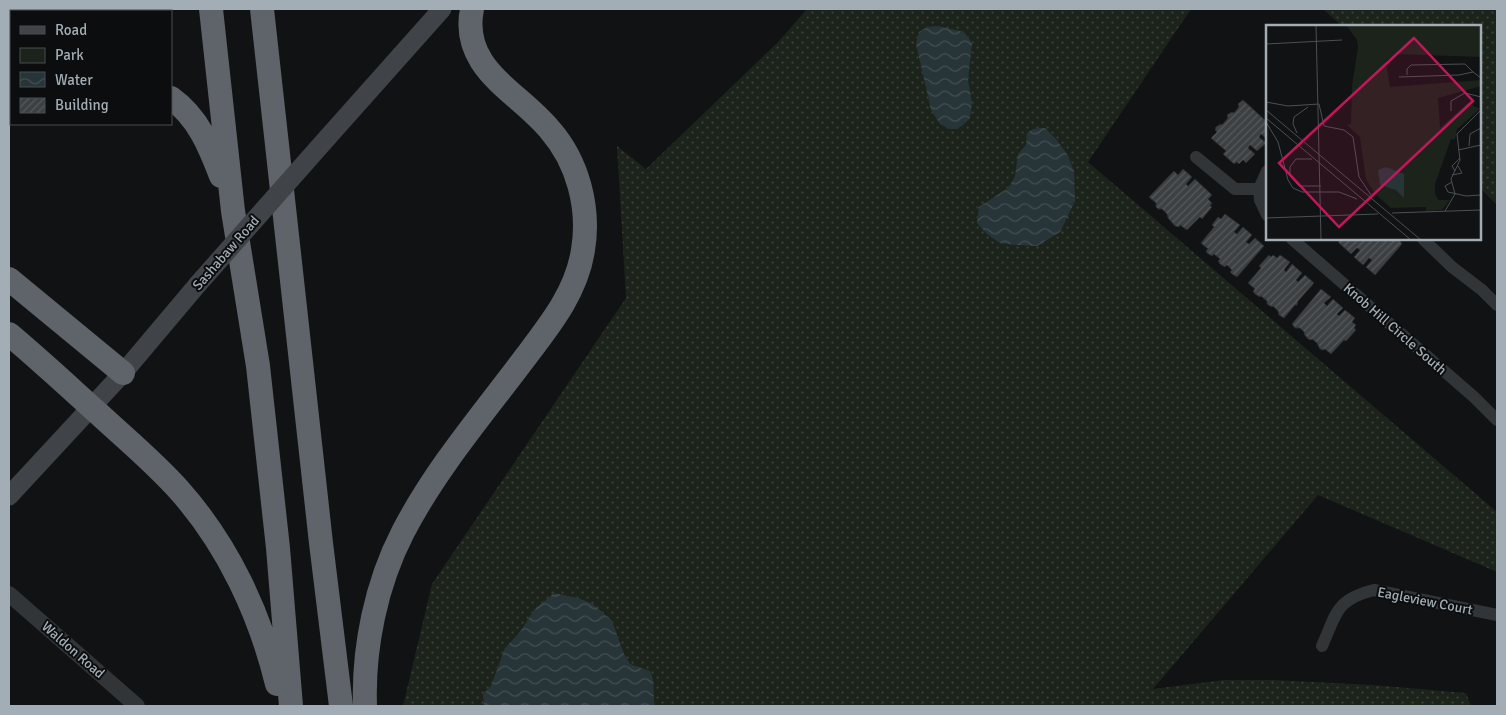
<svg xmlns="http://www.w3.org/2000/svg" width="1506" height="715" viewBox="0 0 1506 715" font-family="Signika,sans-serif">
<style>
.green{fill:url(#green-dots)}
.water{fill:url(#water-waves)}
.building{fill:url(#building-hatch);stroke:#2b2c2f}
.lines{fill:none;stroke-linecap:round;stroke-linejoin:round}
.minor{stroke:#323538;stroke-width:12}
.tertiary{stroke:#323538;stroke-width:16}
.secondary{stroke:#404449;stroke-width:19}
.motorway{stroke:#5e646a;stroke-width:24}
.secondary-bridge{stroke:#404449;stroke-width:19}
.labels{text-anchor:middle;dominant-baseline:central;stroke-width:4;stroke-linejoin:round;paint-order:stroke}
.street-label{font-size:14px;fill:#a2adb5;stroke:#0c0d0e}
.inset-road{fill:none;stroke:#4b5054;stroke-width:1}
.view{fill:#c2185b;fill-opacity:0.15;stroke:#c2185b;stroke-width:2.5}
.inset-edge{fill:none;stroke:#a2adb5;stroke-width:2.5}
</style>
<defs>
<pattern id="green-dots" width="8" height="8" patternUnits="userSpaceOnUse" patternTransform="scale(1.25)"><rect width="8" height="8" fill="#1c231b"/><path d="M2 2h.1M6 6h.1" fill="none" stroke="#3a403a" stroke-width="1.8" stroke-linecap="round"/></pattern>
<pattern id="water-waves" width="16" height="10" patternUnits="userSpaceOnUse" patternTransform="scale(1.25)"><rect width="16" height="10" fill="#273538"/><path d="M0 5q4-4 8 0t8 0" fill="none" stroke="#435053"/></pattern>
<pattern id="building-hatch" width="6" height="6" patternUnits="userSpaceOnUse" patternTransform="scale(1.25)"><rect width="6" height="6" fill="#3d4043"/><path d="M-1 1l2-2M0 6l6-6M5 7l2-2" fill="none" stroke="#56595c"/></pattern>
</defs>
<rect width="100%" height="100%" fill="#111213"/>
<!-- green -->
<path class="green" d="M807 9H1191L1088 162 1497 512V572L1318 495 1153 689 1224 680H1274L1373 685 1466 693 1471 706H403L432 584 626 298 617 146 646 169 778 42Z
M1323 9H1497V205L1480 188V26H1342Z"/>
<!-- water -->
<path class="water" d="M938 26 964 32 972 43 968 80 972 103 970 118 962 126 956 129H950L940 124 931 110 916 44 919 32 927 27Z
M1040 128H1045L1056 139 1067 154 1074 171 1075 201 1060 232 1037 246 1017 245 1000 243 987 234 977 223 979 207 1005 190 1011 184 1015 176 1018 154 1026 145 1027 133 1033 129Z
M554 593 578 598 593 604 612 621 624 654 630 664 650 671C656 682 652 694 655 706H484L483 694 491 686 505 648 520 632 534 610Z"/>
<!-- building -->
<path class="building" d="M1243 100 1267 122V139L1261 134 1259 137 1266 143 1257 151 1250 145 1248 148 1255 154 1246 163 1243 160 1239 164 1237 162 1234 164 1223 154 1226 151 1211 138 1217 132 1215 130 1216 127 1221 124 1222 125 1228 118 1227 115 1232 112 1234 113 1239 107 1238 104Z
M1183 169 1192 177 1186 184 1188 186 1195 179 1212 195 1208 199 1212 203 1210 206 1212 207 1202 219 1200 217 1187 230 1180 225 1179 227 1175 226 1168 218 1167 214 1162 209H1158L1156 207V203L1149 197 1174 171 1178 175Z
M1225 214 1240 225 1234 232 1237 234 1243 227 1252 235 1246 242 1249 244 1255 238 1264 246 1237 277 1232 274 1230 272 1232 270 1227 265 1225 267 1220 264 1218 261 1220 259 1214 254 1212 256 1207 253 1206 251 1208 249 1201 243 1214 227 1212 225 1218 217 1221 219Z
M1341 239H1393L1394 240 1399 239 1402 244 1375 275 1366 267 1372 260 1369 258 1363 265 1354 257 1360 250 1357 248 1351 254 1338 242Z
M1269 255 1271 257 1273 255 1277 258 1280 255 1290 262 1284 270 1286 272 1292 264 1302 273 1296 280 1298 282 1305 275 1314 283 1298 301 1297 305H1295L1284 318 1279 315 1278 311 1273 306 1272 307 1267 304V301L1261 296 1260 297 1255 294 1253 291 1255 289 1248 283 1261 268 1259 266Z
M1321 289 1331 297 1324 303 1327 306 1333 299 1343 308 1337 314 1339 316 1345 310 1355 318 1352 322 1356 325 1354 328 1356 330 1346 341 1344 340 1331 354 1325 349 1323 350 1320 349 1317 343 1312 339 1311 340 1308 339 1304 334 1305 333 1300 328H1295L1292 324Z"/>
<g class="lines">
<!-- minor -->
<path class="minor" d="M1196 157 1235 189H1259L1260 200 1267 215
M1259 189 1267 171
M1292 239 1474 397 1497 420
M1423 239 1452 267 1482 290 1497 305
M1322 646C1337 613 1335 600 1374 590L1497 615"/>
<!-- tertiary -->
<path class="tertiary" d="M9 594 137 706"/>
<!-- secondary -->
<path class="secondary" d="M328 137 442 9
M9 496 123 373 198 284"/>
<!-- motorway -->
<path class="motorway" d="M211 9 233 211 258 366 278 548 291 706
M262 9 321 543 341 706
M34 11 35 9
M9 54 11 49
M171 98C198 117 210 147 221 176
M9 111 11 109
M9 279 123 373
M9 334C40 360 69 387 99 414 126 439 155 463 179 490 228 545 260 614 277 684
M365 706C363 648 376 584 403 532 433 474 476 422 515 371 543 333 576 297 583 250 590 208 578 162 550 130 518 91 460 69 472 9"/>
<!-- secondary-bridge -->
<path class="secondary-bridge" d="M198 284 328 137"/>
</g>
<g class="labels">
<!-- street labels -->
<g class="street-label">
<text transform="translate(226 253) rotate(-49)">Sashabaw Road</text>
<text transform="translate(1395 329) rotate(41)">Knob Hill Circle South</text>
<text transform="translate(1425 601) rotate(11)">Eagleview Court</text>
<text transform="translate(73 650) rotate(41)">Waldon Road</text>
</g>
</g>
<!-- overview -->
<g transform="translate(1266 25)">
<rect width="215" height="215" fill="#111213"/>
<path d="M80 0H215V32L130 29 120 36 124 62 215 55V61L172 73 174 103 202 78 214 84 191 104 189 114H185L169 159V169L173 175H184L176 185 160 186V182L125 183 109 169 100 154 94 112 81 100 85 99 86 60 92 23 91 15Z" fill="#1c231b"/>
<path d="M120 142 138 149V173L130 165 114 160 112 145Z" fill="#273538"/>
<path class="inset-road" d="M50 0 55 215M0 19 76 15M141 50V44L145 40 199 39 207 47M133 52 193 50 207 47 215 53M0 77 22 81 53 79 58 101 78 105 87 112 93 152 105 170M0 85 155 215M185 86V76L199 68 215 72M0 93 145 215M0 97 12 117 22 155 27 163 36 167H73L91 174M31 108 27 99 28 92 42 82M203 121 204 109 215 103M192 125 215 120M46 134H30L24 142V151L33 161H55M189 146 186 141 194 133M186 150 196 148 192 141M186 157 179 161 182 167 200 171 215 170M179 186 189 169 185 154 194 135 191 109 215 85M126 188 215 185M0 193 112 189"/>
<path class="view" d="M148 13 207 76 73 202 13 138Z"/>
<rect width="215" height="215" class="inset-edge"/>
</g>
<!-- border -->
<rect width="1506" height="715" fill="none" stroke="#a2adb5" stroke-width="20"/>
<!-- legend -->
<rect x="10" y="10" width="162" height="115" fill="#0c0d0e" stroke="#484d51"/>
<rect x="20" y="26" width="25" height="8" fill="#404449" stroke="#484d51"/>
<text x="55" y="35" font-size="15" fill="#a2adb5">Road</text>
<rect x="20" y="48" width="25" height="15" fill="#1c231b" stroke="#484d51"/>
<text x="55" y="60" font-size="15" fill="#a2adb5">Park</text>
<rect x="20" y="72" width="25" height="15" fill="url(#water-waves)" stroke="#484d51"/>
<text x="55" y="85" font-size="15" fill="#a2adb5">Water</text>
<rect x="20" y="98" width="25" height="15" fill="url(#building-hatch)" stroke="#484d51"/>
<text x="55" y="110" font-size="15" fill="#a2adb5">Building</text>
</svg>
